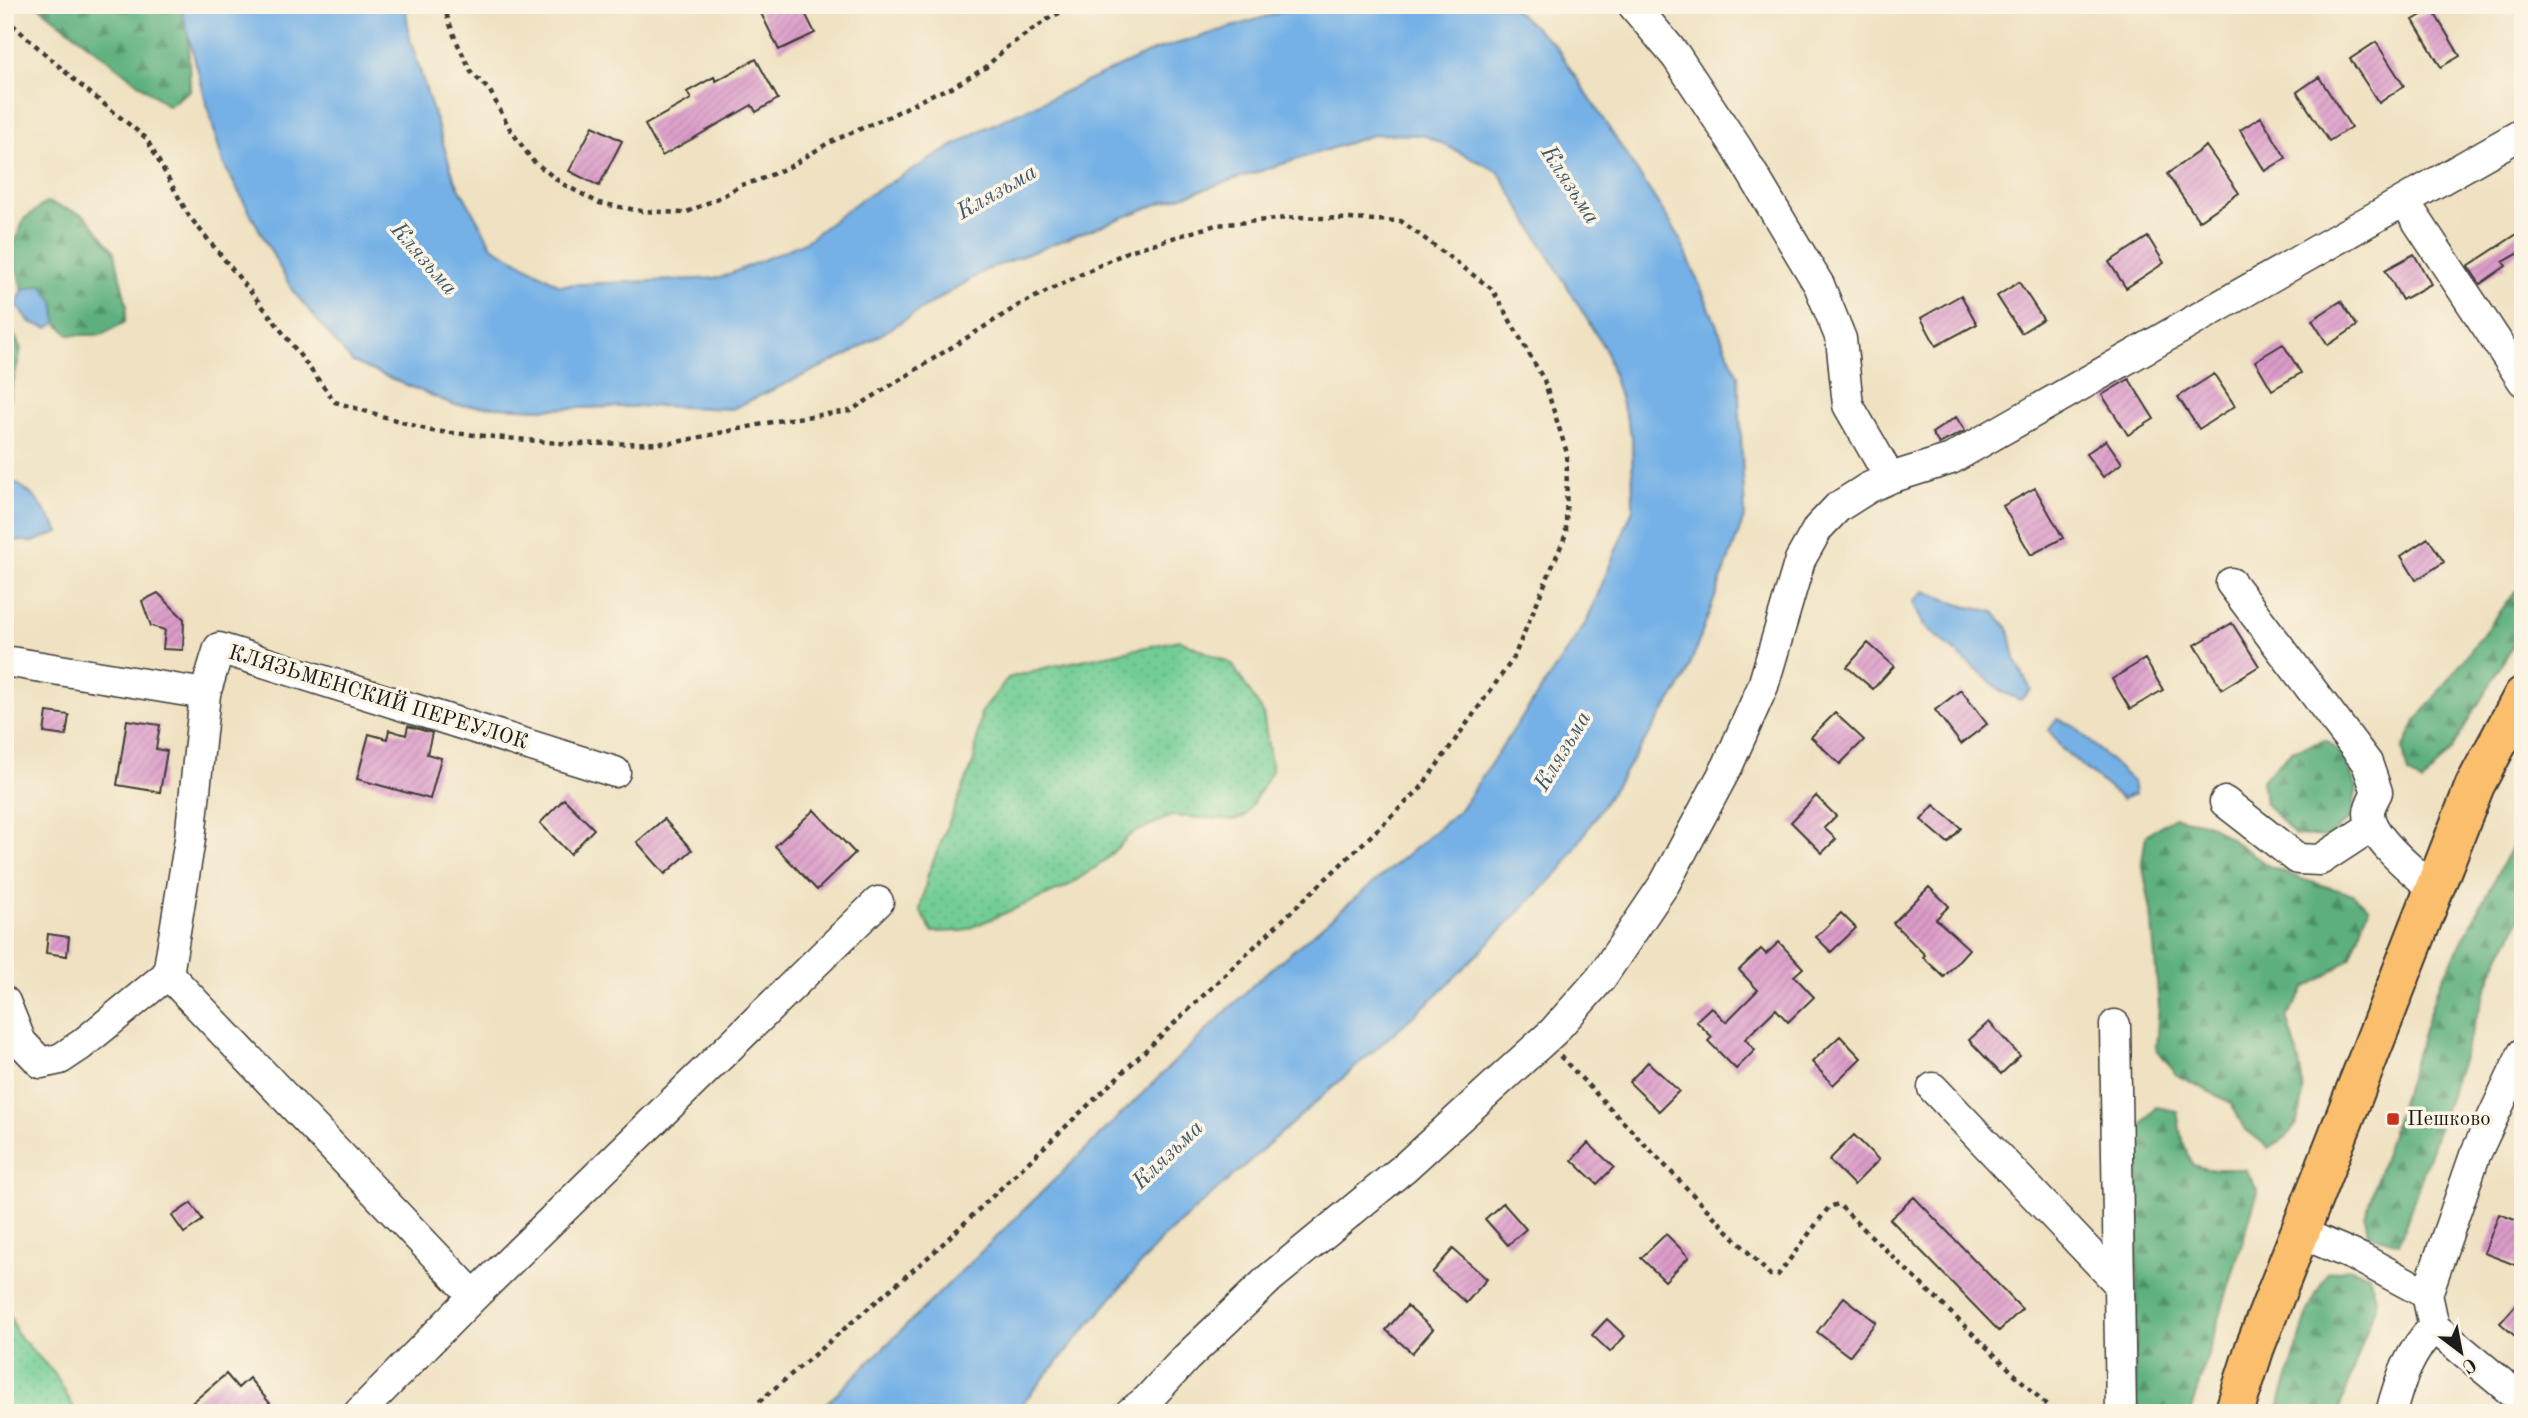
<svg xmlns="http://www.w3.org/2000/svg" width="2528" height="1418" viewBox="0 0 2528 1418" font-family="'Old Standard TT',serif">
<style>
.grass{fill:url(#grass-dots);stroke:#477458;stroke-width:2}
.forest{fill:url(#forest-firs);stroke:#3c664d;stroke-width:2}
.water{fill:#74b1e6;stroke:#486681;stroke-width:2}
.building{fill:url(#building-hatch)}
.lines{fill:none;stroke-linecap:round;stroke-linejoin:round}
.minor-casing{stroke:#3c3a35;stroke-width:33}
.highway-casing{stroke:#3c3a35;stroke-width:42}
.path{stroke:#3c3a35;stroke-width:4.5;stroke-dasharray:5 5;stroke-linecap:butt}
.minor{stroke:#fff;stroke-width:30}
.highway{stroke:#fabe6d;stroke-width:38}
.poi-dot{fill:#c8321e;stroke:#fcf5e5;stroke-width:2.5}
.labels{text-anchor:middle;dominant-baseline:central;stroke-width:7;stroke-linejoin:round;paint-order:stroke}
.street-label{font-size:21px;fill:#1c1c1c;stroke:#fcf5e5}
.poi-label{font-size:21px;fill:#1c1c1c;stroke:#fcf5e5;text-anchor:start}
.water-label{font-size:23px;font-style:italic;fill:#3f586d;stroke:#fcf5e5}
</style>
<defs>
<pattern id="grass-dots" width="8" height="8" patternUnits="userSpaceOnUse" patternTransform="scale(1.75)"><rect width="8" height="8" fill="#72cd94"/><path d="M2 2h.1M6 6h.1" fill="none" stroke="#62af7f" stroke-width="1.8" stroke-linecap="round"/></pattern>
<pattern id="forest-firs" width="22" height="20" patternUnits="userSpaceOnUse" patternTransform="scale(1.75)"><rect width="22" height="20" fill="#5db07e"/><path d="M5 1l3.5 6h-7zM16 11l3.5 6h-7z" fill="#4c8e66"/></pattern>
<pattern id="building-hatch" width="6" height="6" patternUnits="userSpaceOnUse" patternTransform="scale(1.75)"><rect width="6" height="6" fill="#db9bc9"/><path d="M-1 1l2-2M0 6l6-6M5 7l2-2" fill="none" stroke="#bb85ac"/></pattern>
</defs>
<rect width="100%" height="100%" fill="#fcf5e5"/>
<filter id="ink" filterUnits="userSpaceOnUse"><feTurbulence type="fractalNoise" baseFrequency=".0143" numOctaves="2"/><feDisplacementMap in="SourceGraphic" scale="14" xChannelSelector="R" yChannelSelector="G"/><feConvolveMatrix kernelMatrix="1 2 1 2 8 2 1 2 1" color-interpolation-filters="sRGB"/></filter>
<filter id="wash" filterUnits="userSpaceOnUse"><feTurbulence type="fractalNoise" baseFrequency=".00686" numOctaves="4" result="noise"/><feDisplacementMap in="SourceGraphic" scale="28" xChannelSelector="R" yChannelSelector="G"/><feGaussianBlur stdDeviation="1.57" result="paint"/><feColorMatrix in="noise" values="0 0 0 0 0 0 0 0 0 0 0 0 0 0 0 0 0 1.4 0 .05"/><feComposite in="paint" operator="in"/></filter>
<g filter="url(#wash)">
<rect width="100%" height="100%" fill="#efe1c1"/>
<!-- grass -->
<path class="grass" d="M1180 640 1232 664 1263 713 1272 771 1245 816 1235 820 1171 816 1131 834 1102 863 1066 887 963 931 932 932 920 910 928 874 974 761 981 713 1008 678 1048 667Z
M5 1302 17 1334 54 1373 77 1413H5Z"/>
<!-- forest -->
<path class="forest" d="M37 5H180L188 33 190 90 168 106Z
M47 202 85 215 114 251 127 306 125 322 101 335H69L57 323 54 302 42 285 23 290 11 252 24 219Z
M5 315 21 349 6 413 5 412Z
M2523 582V628L2452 749 2422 784 2408 774 2403 749 2417 720Z
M2326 740 2343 755 2357 788 2350 818 2329 837 2295 835 2265 803 2262 780 2292 751Z
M2174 817 2209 824 2269 866 2301 879 2352 894 2369 908 2350 958 2326 976 2305 988 2287 1017C2297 1051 2316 1107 2287 1136 2282 1141 2274 1144 2269 1148L2244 1128 2231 1103 2177 1075 2156 1048 2159 1006 2151 911 2142 862 2146 835Z
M2523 824V913L2493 970 2399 1243 2368 1234 2365 1216 2436 992Z
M2156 1107 2177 1111 2182 1140 2193 1165 2207 1169H2245L2258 1191 2190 1413H2134L2140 1127Z
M2349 1268 2369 1275 2377 1301 2338 1413H2277L2310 1306 2328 1272Z"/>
<!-- water -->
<path class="water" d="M180 5H405L410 39 454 178 492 246 560 285 720 278 805 242 860 200 983 129 1153 51 1304 5H1509L1555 45 1679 236 1738 376 1745 515 1685 679 1561 870 1441 991 1162 1239 1014 1413H817L1259 979 1459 811 1587 621 1633 509 1632 437 1606 351 1498 171 1424 135 1376 134 1158 204 986 270 849 354 732 409 658 406 539 409 454 405 352 362 292 290 223 163Z
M42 285 54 302 57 323 48 328 31 323 16 305 23 290Z
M5 479C31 486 45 510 59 532L33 542 5 539Z
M1924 591 1967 607 1993 611 2009 629 2015 659 2031 690 2020 700 2004 693 1924 626 1913 602Z
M2057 719 2073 725 2133 782 2135 794 2122 799 2061 748 2049 730Z"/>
<g id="blocks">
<!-- building -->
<path class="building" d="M757 5H801L815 33 779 50Z
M2432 9 2460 56 2441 67 2413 20Z
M2376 42 2404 86 2379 103 2350 59Z
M756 59 778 99 756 112 752 105 662 156 645 125 691 99 687 92 714 77 716 81Z
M2319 77 2351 127 2329 141 2297 92Z
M2261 117 2286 158 2265 171 2240 130Z
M593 126 622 141 599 186 569 171Z
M2206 146 2239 193 2199 221 2167 174Z
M2523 230V251L2503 262 2506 266 2480 284 2468 266Z
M2148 237 2164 263 2126 288 2109 262Z
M2414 254 2431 284 2402 300 2385 270Z
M2019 282 2043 319 2021 333 1997 296Z
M1961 295 1977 324 1936 346 1921 318Z
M2341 301 2357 326 2328 345 2312 320Z
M2283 344 2301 373 2272 390 2255 361Z
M2214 374 2235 406 2199 429 2178 397Z
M2129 379 2154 419 2128 435 2102 395Z
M1956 417 1965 431 1939 444 1932 433Z
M2106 440 2122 463 2103 477 2086 454Z
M2035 488 2063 538 2031 555 2003 506Z
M2428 538 2444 562 2416 580 2401 556Z
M158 593 184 619 183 650 163 649 165 630 151 626 142 601Z
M2232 623 2259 666 2222 689 2195 645Z
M1868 643 1894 666 1873 689 1847 667Z
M2145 659 2163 690 2130 709 2112 679Z
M1961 690 1987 724 1961 744 1935 710Z
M47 712 69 715 66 736 44 733Z
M1835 713 1864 740 1840 764 1811 737Z
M127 720 160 725 156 749 167 751 160 792 117 785Z
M408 726 432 733 427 754 441 758 430 799 357 779 369 734 387 739 389 730 406 735Z
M1816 796 1836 816 1824 828 1836 839 1822 853 1791 822Z
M564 799 594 829 570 854 540 823Z
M1934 805 1961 828 1948 843 1921 820Z
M814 810 855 853 817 890 775 846Z
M664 819 692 850 665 874 637 842Z
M1929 887 1949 906 1936 919 1969 949 1944 977 1923 957 1925 955 1893 923Z
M1841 913 1856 928 1831 952 1816 937Z
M48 934 69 937 67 956 46 953Z
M1779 942 1803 968 1794 976 1814 997 1788 1022 1776 1009 1745 1039 1755 1050 1736 1069 1708 1041 1712 1037 1696 1021 1711 1007 1726 1022 1758 990 1739 970 1761 949 1766 954Z
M1989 1022 2020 1056 2001 1074 1969 1040Z
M1840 1036 1861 1058 1833 1085 1812 1062Z
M1648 1062 1679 1091 1659 1111 1629 1082Z
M1854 1135 1879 1160 1854 1185 1829 1160Z
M1588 1143 1614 1167 1597 1184 1572 1160Z
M1914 1197 2022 1309 1999 1331 1890 1219Z
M191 1203 203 1220 184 1233 172 1216Z
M1503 1203 1526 1229 1508 1245 1485 1219Z
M2499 1214 2523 1223V1268L2484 1253Z
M1666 1234 1689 1257 1665 1281 1641 1258Z
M1453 1249 1487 1279 1466 1303 1432 1273Z
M1844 1297 1876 1322 1849 1356 1817 1332Z
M2523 1297V1343L2500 1323Z
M1407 1306 1433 1329 1412 1353 1386 1330Z
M1607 1319 1625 1336 1610 1352 1592 1335Z
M226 1374 238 1388 249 1378 278 1413H180Z"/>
</g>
</g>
<g filter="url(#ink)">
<use href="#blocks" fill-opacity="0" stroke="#3c3a35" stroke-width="2"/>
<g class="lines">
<!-- minor casing -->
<g class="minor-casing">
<path id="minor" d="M1633 5 1676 56 1737 148 1819 285 1841 339 1848 405 1890 478
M2404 201 2523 381
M2231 583 2367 763 2377 792C2374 798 2369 806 2369 813 2370 838 2416 874 2435 890
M5 661 205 694 219 648 615 772
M2225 802 2298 859 2320 860 2372 826
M168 974 190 839 205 694
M5 1002 21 1042 41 1063 60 1059 81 1045 168 974 474 1296
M2115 1025 2121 1413
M2523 1053 2475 1155 2427 1294 2434 1327 2523 1401
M1933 1088 2119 1284
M2301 1233 2362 1259 2427 1294
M359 1413 474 1296 878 902
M1130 1413 1147 1400 1186 1358 1270 1278 1404 1168 1553 1032 1601 978 1665 883 1728 765 1763 686 1800 560 1818 528 1838 507 1868 488 1890 478 1951 459 2523 133
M2391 1413C2399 1381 2410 1351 2434 1327"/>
</g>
<!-- highway casing -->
<g class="highway-casing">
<path id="highway" d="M2234 1413 2255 1347 2475 785 2523 696"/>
</g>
<!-- path -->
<path class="path" d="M443 5 455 38 471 72 490 91 510 129 532 160 561 183 599 203 641 211 685 213 723 196 741 185 759 180 791 166 828 143 890 116 935 93 951 88 985 68 1007 47 1051 17 1076 5
M5 18 79 84 146 138 189 216 271 317 335 402 432 431 569 444 672 443 782 420 850 411 1019 305 1129 251 1216 225 1296 217 1401 221 1492 289 1544 380 1567 453 1566 534 1513 659 1420 789 934 1252 746 1413
M1560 1056 1770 1275H1778L1829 1207 1838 1204 2055 1413"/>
<!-- minor -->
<use href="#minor" class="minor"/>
<!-- highway -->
<use href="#highway" class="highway"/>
</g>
</g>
<!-- markers -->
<rect class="poi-dot" x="2386" y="1112" width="14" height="14" rx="3.5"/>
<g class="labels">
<!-- street labels -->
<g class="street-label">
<text transform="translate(378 698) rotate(17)">КЛЯЗЬМЕНСКИЙ ПЕРЕУЛОК</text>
</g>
<!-- poi labels -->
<g class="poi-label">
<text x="2407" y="1119">Пешково</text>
</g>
<!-- water labels -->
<g class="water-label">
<text transform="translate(1570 185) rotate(57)">Клязьма</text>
<text transform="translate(997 192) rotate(-30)">Клязьма</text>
<text transform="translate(424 259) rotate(49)">Клязьма</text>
<text transform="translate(1563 751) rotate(-59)">Клязьма</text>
<text transform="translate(1168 1155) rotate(-44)">Клязьма</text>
</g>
</g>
<!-- margin -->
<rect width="2528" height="1418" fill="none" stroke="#fcf5e5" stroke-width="28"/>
<!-- north arrow -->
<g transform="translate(2461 1352) rotate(148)" stroke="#fcf5e5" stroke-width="5" paint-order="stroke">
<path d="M0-5L12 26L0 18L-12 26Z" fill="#1c1c1c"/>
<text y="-10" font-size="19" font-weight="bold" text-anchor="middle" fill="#1c1c1c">С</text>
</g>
</svg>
